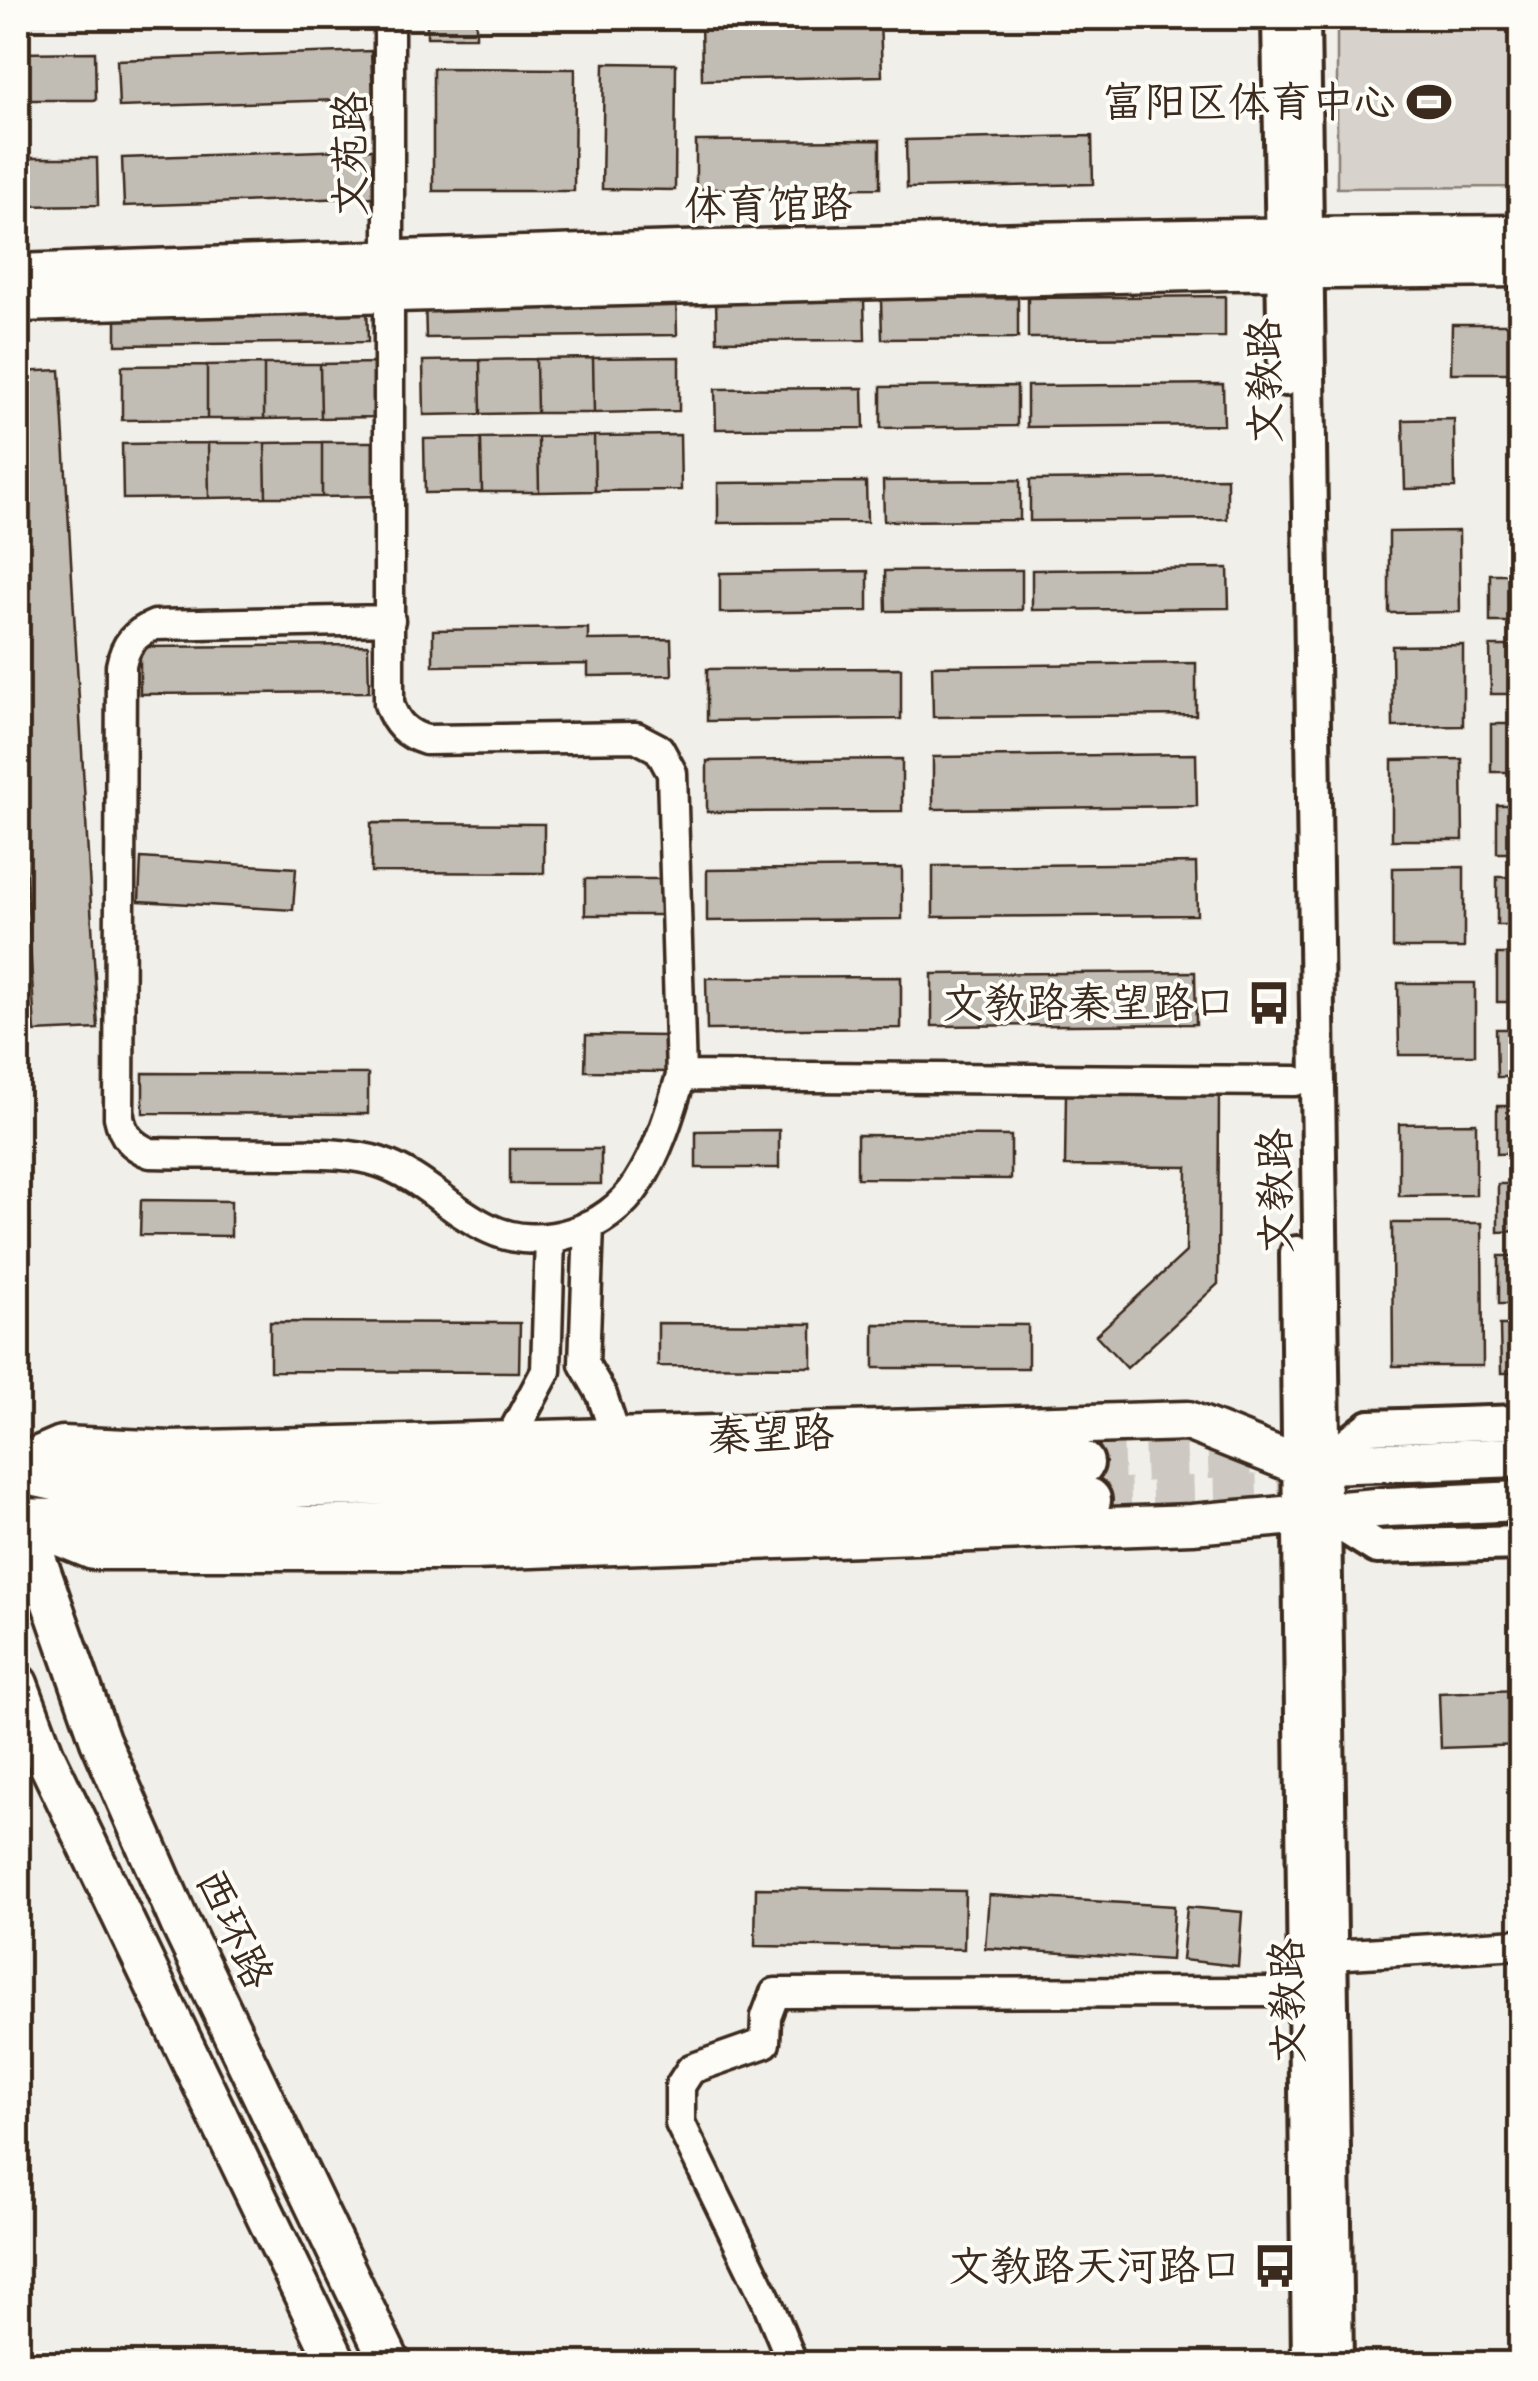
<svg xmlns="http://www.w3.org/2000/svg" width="1538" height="2381" viewBox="0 0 1538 2381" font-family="Caveat,'LXGW WenKai TC',sans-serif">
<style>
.green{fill:#d7d2cc;stroke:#897e75;stroke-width:2.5}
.building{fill:#c1bcb4;stroke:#3b2a1e;stroke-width:2.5}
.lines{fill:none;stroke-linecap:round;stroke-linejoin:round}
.primary-tunnel{stroke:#cdc8c1;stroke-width:42;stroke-dasharray:42 21;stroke-linecap:butt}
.minor-casing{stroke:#3b2a1e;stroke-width:35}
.tertiary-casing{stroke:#3b2a1e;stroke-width:40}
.secondary-casing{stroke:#3b2a1e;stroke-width:45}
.primary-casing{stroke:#3b2a1e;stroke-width:50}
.minor{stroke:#fdfcf7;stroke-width:28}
.tertiary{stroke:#fdfcf7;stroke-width:32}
.secondary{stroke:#fdfcf7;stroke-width:38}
.primary{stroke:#fdfcf7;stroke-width:42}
.labels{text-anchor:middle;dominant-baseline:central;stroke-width:8;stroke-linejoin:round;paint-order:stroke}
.poi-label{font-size:42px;fill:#3b2a1e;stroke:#fdfcf7;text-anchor:end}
.street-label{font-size:42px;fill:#3b2a1e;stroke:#fdfcf7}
</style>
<rect width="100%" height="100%" fill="#f1efea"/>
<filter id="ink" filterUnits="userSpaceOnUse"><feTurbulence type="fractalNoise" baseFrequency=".01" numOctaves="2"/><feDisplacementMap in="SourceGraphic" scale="20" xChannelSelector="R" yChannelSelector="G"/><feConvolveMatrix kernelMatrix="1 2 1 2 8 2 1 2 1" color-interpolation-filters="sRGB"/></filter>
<g filter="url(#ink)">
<!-- green -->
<path class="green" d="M1337 18H1520V187L1337 188Z"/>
<!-- building -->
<path class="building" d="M427 18H476V37H427Z
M701 18H880L882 76 702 80Z
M371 51 373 99 119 107 117 60Z
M95 52 96 100H18V53Z
M604 63 676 64 675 190 602 189Z
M433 68 575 69 574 191H433Z
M1092 136 1093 184 907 188 906 140Z
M880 140V188L696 189V141Z
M377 149 378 197 124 206 122 158Z
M18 158H97L98 205 18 206Z
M676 294 677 335 426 338 425 297Z
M1225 296V337L1028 338V298Z
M1018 298V338L882 339 881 299Z
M864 299 865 340 717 341 716 301Z
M367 301 368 342 116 345V304Z
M1452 324H1520V373H1451Z
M679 357V411L594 413 593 358Z
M593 358 594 413H537L536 359Z
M536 359 537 413 481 414 480 360Z
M480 360 481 414 424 415 423 361Z
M377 363 378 417 321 418 320 364Z
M264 364H320L321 418 264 419Z
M264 364V419H207V365Z
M207 365V419L122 420V366Z
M60 370 98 1029 35 1032 18 728V372Z
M1223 384 1224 425 1027 427V386Z
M1017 386V426L881 428V387Z
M863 388 864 428 716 429 715 389Z
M1454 419 1455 488 1405 489 1403 420Z
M680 435 681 490 595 491 594 436Z
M594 436 595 491 539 492 538 437Z
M538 437 539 492H482L481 438Z
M481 438 482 492 425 493 424 439Z
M322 442H378L379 496 322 497Z
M322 442V497H266L265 443Z
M208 443 209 498 123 499 122 444Z
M208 443H265L266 497 209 498Z
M1227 478V519L1030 521V480Z
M1020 480V520L884 521 883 481Z
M866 482 867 522 718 523V483Z
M1511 492H1520V540H1512Z
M1459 531 1460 612 1389 613V532Z
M1228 568 1229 608 1032 610V570Z
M1022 570V610L886 611 885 571Z
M868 571V611L720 613V573Z
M1490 574H1520V622H1490Z
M588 628V640L671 639 672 675 588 676V664L433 666V630Z
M368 645 369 692 140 694V647Z
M1463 645V726L1393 727 1392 646Z
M1490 646H1520V694H1491Z
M1196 663V715L933 717 932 666Z
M901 668V719L707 721V669Z
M1491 724H1520V772H1491Z
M1196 754 1197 806 933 809V757Z
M902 759V811L707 812V761Z
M1462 759 1463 840H1392V760Z
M1497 805H1520V853H1497Z
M371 823 544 824V873L371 872Z
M141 858 296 868 293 910 139 901Z
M1196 863 1197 915 933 917V866Z
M1464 867V948H1393V868Z
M902 868V919L707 921V870Z
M1497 877H1520V925H1497Z
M585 879H662V915H585Z
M1497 954H1520V1002H1497Z
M1195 972 1196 1024 932 1026V974Z
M901 977V1028L707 1030 706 978Z
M1398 983H1475V1055H1399Z
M1496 1029H1520V1077H1497Z
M586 1035 670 1036 669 1072 585 1071Z
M143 1073 368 1074V1114L143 1113Z
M1066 1093 1219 1094 1218 1284 1127 1368 1096 1335 1186 1252 1187 1167 1065 1166Z
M1497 1106H1520V1153L1497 1154Z
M1476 1123V1195L1399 1196V1124Z
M779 1130V1168H696V1131Z
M857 1135 1011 1136V1179L857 1178Z
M510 1149H601V1184H510Z
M1498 1184H1520V1231L1498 1232Z
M141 1200 231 1201V1236L140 1235Z
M1392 1223H1482L1483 1366H1393Z
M1499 1256H1520V1304H1499Z
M270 1322 520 1323 519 1372 270 1371Z
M658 1323 812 1324V1367L658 1366Z
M874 1324 1028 1325V1368H874Z
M1500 1325H1520V1373H1501Z
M1520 1690V1745L1441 1748 1439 1693Z
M756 1888 965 1891 964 1949 755 1946Z
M989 1895 1174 1906 1171 1960 985 1948Z
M1187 1907 1242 1912 1238 1966 1182 1960Z"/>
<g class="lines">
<!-- primary-tunnel -->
<path class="primary-tunnel" d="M1082 1463 1285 1455
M1089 1500 1338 1493"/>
<!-- minor casing -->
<g class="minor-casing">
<path id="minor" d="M389 18C391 246 389 475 389 704 396 724 406 734 426 740L636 737 659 749 672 773 681 1076C670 1112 659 1151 638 1183 608 1230 541 1253 490 1229 450 1211 422 1176 379 1162 348 1152 313 1154 280 1154 237 1153 194 1154 150 1153 132 1146 123 1136 119 1117L121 666C125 644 135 633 155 625L390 620
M681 1076 1295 1081
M589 1225 584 1364 602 1395 617 1440
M508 1442 546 1371 550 1238
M1330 1955 1520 1944
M793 2364 766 2299 680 2123V2086L691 2069 765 2043 766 2017 775 1993 1304 1992"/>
</g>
<!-- tertiary casing -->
<g class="tertiary-casing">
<path id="tertiary" d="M1279 18 1285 379
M1303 18 1336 2364
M1297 1253 1309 2364
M1323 1465 1370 1427 1520 1422
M1323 1513 1377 1547 1520 1543"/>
</g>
<!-- secondary casing -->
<g class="secondary-casing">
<path id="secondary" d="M18 274C518 255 1019 238 1520 235
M18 302 1228 270 1520 267
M18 1465 62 1446 170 1451 1188 1421 1299 1465 1520 1457
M23 1521 100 1740 180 1923 391 2364
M30 1524 93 1550H475L1192 1524 1388 1507 1520 1501
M18 1684 44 1754 337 2364"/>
</g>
<!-- primary casing -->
<g class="primary-casing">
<path id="primary" d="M18 1471 73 1483 214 1488 1082 1463
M18 1520 308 1528 1089 1500"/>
</g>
<!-- minor -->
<use href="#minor" class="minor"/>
<!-- tertiary -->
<use href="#tertiary" class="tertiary"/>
<!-- secondary -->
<use href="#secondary" class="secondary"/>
<!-- primary -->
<use href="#primary" class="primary"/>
</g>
</g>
<!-- icons -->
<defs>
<g id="stadium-bare" transform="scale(3.45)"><path d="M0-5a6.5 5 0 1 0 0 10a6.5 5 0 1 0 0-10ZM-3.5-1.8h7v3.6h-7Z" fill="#3b2a1e" stroke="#fdfcf7" stroke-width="2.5" paint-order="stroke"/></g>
<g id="bus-bare" transform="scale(3.45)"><path d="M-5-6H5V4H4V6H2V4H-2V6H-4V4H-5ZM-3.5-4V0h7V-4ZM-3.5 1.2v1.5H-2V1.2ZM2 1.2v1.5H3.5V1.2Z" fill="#3b2a1e" stroke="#fdfcf7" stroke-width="2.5" paint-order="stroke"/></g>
</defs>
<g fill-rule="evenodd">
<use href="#stadium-bare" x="1429" y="102"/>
<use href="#bus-bare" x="1269" y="1003"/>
<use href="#bus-bare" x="1275" y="2266"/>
</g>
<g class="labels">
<!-- poi labels -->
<g class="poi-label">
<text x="1396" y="102">富阳区体育中心</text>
<text x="1236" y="1003">文教路秦望路口</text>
<text x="1242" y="2266">文教路天河路口</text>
</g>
<!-- street labels -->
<g class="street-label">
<text transform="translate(350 154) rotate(-90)">文苑路</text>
<text transform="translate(768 205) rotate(-1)">体育馆路</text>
<text transform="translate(1265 381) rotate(-91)">文教路</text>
<text transform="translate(1276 1191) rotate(-91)">文教路</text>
<text transform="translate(771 1435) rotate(-2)">秦望路</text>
<text transform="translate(234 1929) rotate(65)">西环路</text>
<text transform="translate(1288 2001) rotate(-91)">文教路</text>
</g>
</g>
<!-- margin -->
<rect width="1538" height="2381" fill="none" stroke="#fdfcf7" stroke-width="60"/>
<rect x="30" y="30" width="1478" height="2321" fill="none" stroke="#3b2a1e" stroke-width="4" filter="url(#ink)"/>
</svg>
